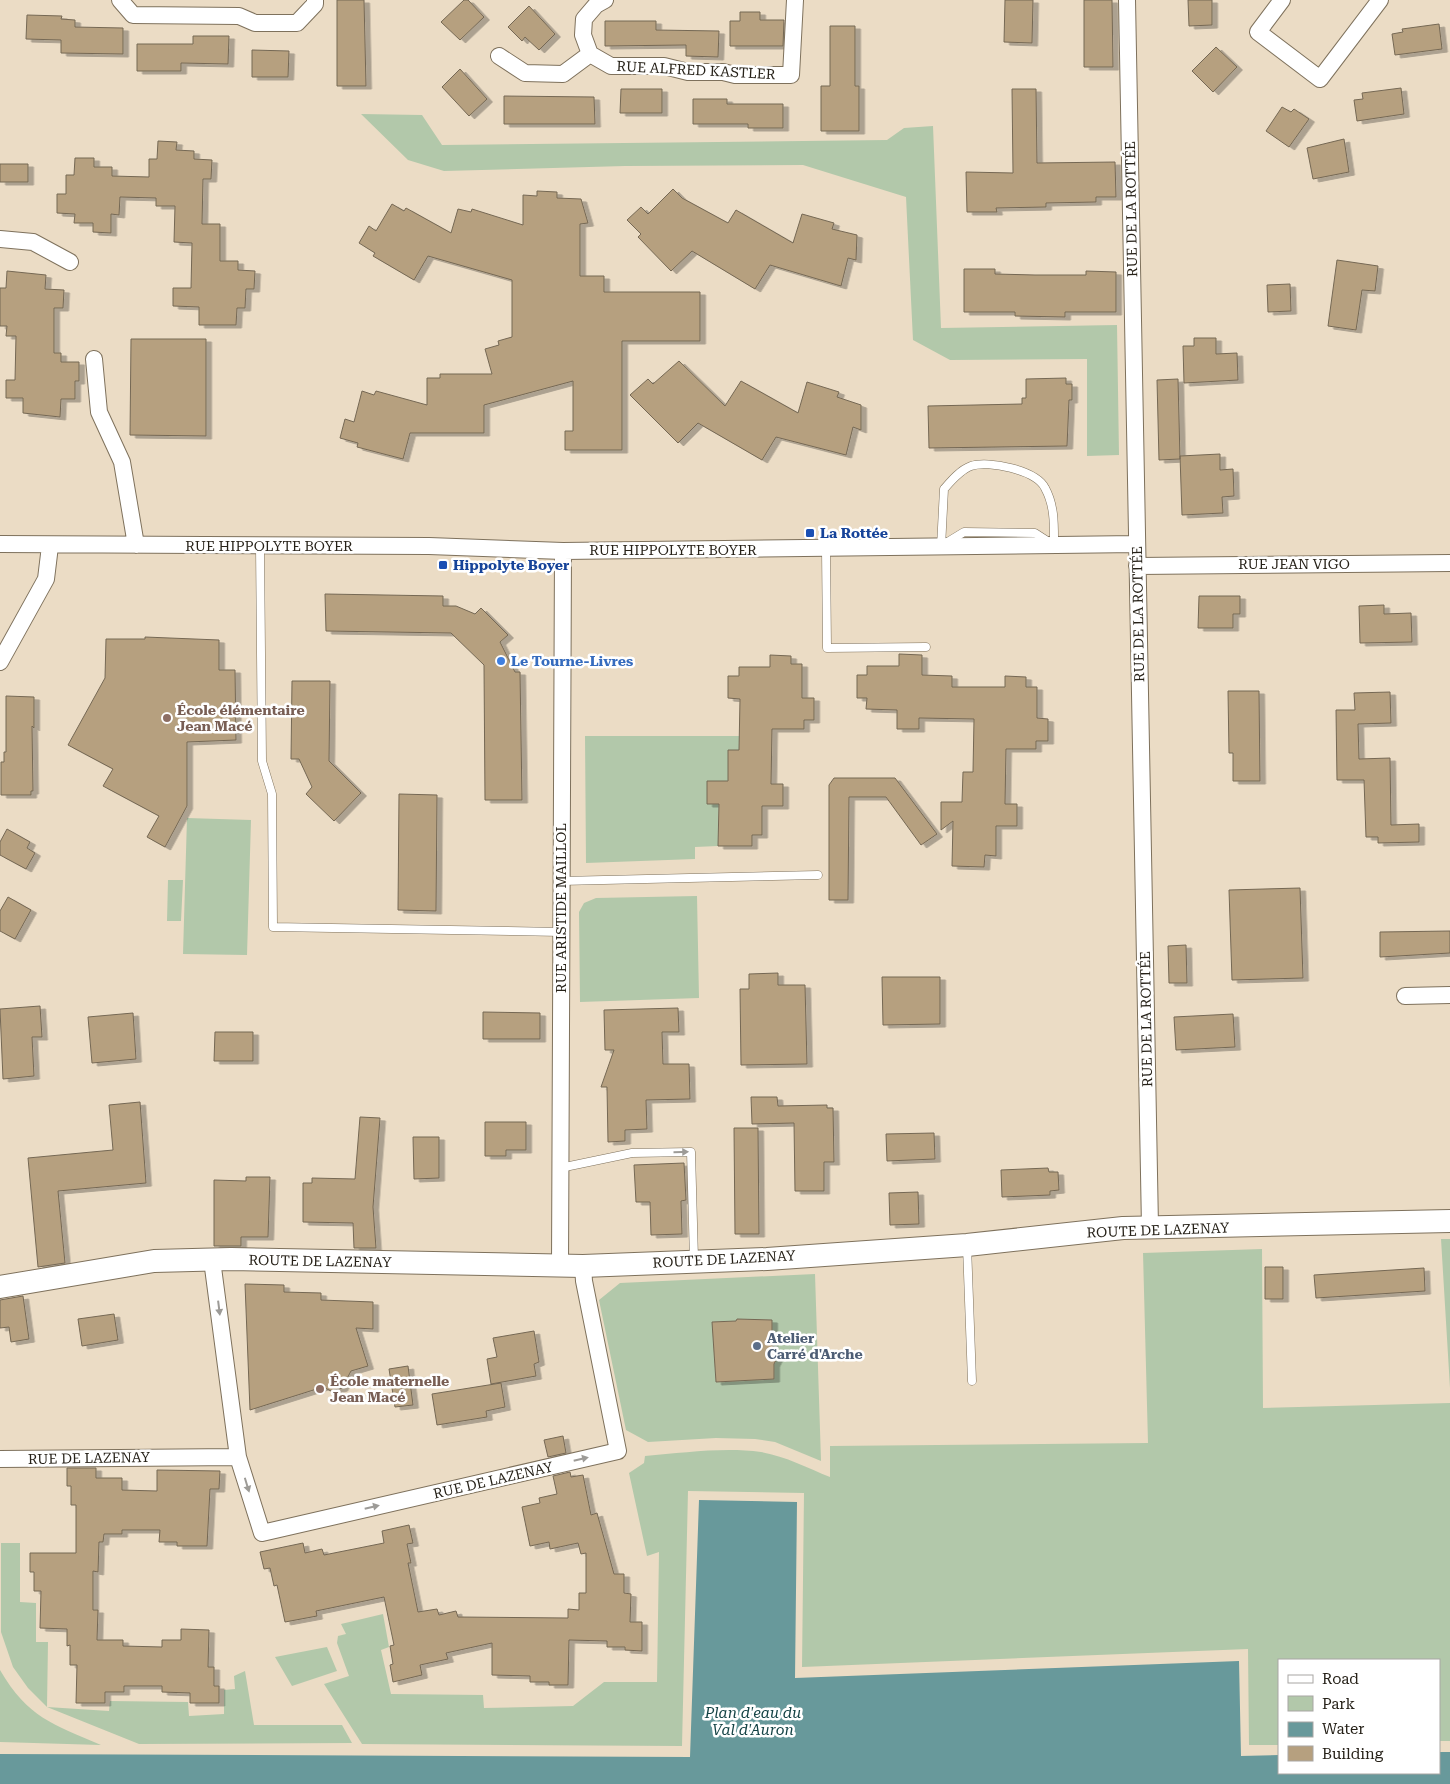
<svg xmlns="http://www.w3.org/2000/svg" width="1450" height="1784" viewBox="0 0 1450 1784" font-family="'Roboto Serif',serif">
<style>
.green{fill:#b2c8aa;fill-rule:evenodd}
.water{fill:#68999b}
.building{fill:#b6a07f;stroke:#756854;filter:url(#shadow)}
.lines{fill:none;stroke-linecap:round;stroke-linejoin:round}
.lane-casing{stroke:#7e715c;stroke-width:9}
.street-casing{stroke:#7e715c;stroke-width:18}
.secondary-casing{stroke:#7e715c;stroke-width:24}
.lane{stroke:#fff;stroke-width:8}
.street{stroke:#fff;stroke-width:16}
.secondary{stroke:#fff;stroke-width:22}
.oneway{fill:#9d9b97}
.transit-dot{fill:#1a4fb4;stroke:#fff;stroke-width:2}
.shop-dot{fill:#3f7fe0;stroke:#fff;stroke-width:2}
.education-dot{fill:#8d6e63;stroke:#fff;stroke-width:2}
.service-dot{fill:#5c6f8a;stroke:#fff;stroke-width:2}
.labels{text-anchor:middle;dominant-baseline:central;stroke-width:5;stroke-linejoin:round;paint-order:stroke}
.street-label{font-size:14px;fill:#262118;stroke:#fff}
.transit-label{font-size:14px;font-weight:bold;fill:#164399;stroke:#fff;text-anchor:start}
.shop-label{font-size:14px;font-weight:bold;fill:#366cbe;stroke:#fff;text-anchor:start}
.education-label{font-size:14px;font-weight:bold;fill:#785e54;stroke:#fff;text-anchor:start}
.service-label{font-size:14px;font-weight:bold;fill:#4e5e75;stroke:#fff;text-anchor:start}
.water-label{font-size:15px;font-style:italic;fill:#144345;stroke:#fff}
</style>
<defs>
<filter id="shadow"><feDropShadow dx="5.5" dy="3" stdDeviation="0" flood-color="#0004"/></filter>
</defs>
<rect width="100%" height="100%" fill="#ebdcc5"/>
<!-- green -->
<path class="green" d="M361 114 422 115 442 145 887 140 904 128 933 126 941 328 1117 325 1119 455 1087 456V359L950 360 913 340 906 197 803 165 625 166 444 171 408 160Z
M585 736H749L739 750 719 804 718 846 695 847V859L586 863Z
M187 818 251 820 247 955 183 954Z
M168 880H183L181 921H167Z
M697 896 699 998 580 1002 579 912 584 903 596 898Z
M1441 1239H1450V1388Z
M1262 1249 1263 1408 1450 1403V1741H1439V1660H1279V1745H1249L1248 1649 802 1667 804 1493 688 1491 682 1746 362 1744 324 1684 349 1676 337 1643 338 1636 346 1634 341 1624 383 1614 389 1647 381 1650 391 1694 483 1695 484 1708 573 1706 604 1682H657L659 1552 647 1556 629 1473 644 1463 645 1456C683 1453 723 1447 761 1452 785 1456 808 1468 830 1477V1446L1148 1443 1143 1253Z
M815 1274 821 1461 775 1442 755 1439 716 1438 648 1442 626 1430 599 1300 620 1283ZM737 1319 772 1320V1344L770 1345 778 1356 773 1360 774 1379 716 1382 713 1322 736 1321Z
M1 1543H20V1602L36 1603V1642H48L47 1707 109 1711 110 1701 188 1702 189 1716 224 1714V1690L235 1689 234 1676 245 1671 254 1725H342L352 1743 139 1744 47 1707 28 1688 13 1667 1 1632Z
M327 1647 337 1671 292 1686 275 1657Z
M0 1670C28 1718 53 1724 101 1745L0 1742Z"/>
<!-- water -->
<path class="water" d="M699 1500 797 1502 795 1678 1239 1661 1241 1756 1279 1755V1773H1439V1752H1450V1784H0V1754L690 1757Z"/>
<!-- building -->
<path class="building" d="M337 0H364L366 86H337Z
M464 0H468L484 17 460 40 441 22Z
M1005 0H1033L1032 43 1004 42Z
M1084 0H1112L1113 67H1084Z
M1188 0H1212V25L1189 26Z
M529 6 555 34 539 50 525 37 522 41 508 27Z
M740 12H760V20H784L783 46H730V21H740Z
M27 15 62 16 61 19 75 20V27L123 28V54L61 53V40L26 39Z
M605 21H656V30L719 31 718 57 686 56V45L605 46Z
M1439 24 1442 49 1395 55 1392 34 1403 32 1402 29Z
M830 26H855V86H859V131H821V86H830Z
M193 36H229L228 64 181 63V71H137V44H193Z
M1216 47 1237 67 1213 92 1192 71Z
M252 50 289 51 288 77H252Z
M460 69 487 99 469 116 442 87Z
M1401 88 1404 114 1357 121 1354 100 1363 99 1362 93Z
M621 89H662V113H620Z
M1012 89H1036L1037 163 1115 162 1116 197H1096V202L1046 203V207L996 208 997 212H967L966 172 1013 173Z
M504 96 594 97 595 124H504Z
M693 99H727V104H783V128H748V124H693Z
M1282 107 1291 112 1294 109 1309 119 1289 147 1266 131Z
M1344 139 1349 172 1313 179 1307 148Z
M158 141 177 142 176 150 194 151V159L212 160 211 179H203L202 224H220V261H238V270L255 271 254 289H246L245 308H237L236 325H199V307L173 306V288H191L192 243 174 242 175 206H156V198L120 197 119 215 111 214V233L93 232V223H74L75 214 57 213V194H66V175H74L75 158H94V167H112V176L149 177V159H157Z
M0 164H28V182H0Z
M673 189 682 198 728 223 736 210 793 243 802 214 834 223 832 229 857 235 856 260 848 258 841 286 770 265 755 289 692 251 671 271 638 237 641 234 627 220 641 207 648 214Z
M537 191 557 192V198L581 199 588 223 580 224V276H604V292H700V341H622V450H565V431H573V381L484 405V433H410L403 459 357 447 358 443 340 438 345 419 354 422 362 391 374 395 376 391 427 405V378H440V374H492L485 349 499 345 498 341 512 337V280L428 256 414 280 373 256 375 253 359 243 369 226 376 231 392 204 404 211 406 208 451 233 458 209 471 212 472 209 523 225V195L537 196Z
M1337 260 1378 266 1375 291 1362 290 1356 330 1328 326Z
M964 269H995V274L1035 275H1086V271L1116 272V312H1065V317L1015 316V312H964Z
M7 271 46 275 45 289 64 290 63 308H54V353H61V362H79V381H75V399H61L60 417 23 413V398H6V380H15L16 336H6L7 326H0V288H6Z
M1290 284 1291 311 1268 312 1267 285Z
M1194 338H1216V354L1237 353 1238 380 1184 383 1183 346H1194Z
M131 339H206V436L130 435Z
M679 361 725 406 741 381 798 413 807 382 839 392 837 397 861 405V430L853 427 846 455 776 437 762 460 698 423 678 443 630 395 648 379 653 384Z
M1066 378V384H1072V400H1069L1067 446 929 448 928 406 1022 404V398H1026V379Z
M1178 379 1180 459 1159 460 1157 380Z
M1220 454V470L1233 469 1234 496 1222 497 1223 513 1182 515 1180 456Z
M325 594 443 596V606H456L475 614 481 608 508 635 500 642 515 672H520L522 800H485L484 665 451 633 326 631Z
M1199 596H1240V614H1233V628H1198Z
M1384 605V614L1411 613 1412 642 1360 643 1359 606Z
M145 637 219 640V670H235L236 740 187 742V806L165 847 147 837 159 816 103 786 113 769 68 745 105 678 106 639H145Z
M899 654 922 655V675L952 676V687H1005V676L1026 677V687H1037V718L1048 719V741H1036V749H1006L1005 804H1017V826H996V856L985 855 984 867 952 866 953 821 941 830V802H962L963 772H973L974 719 919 718V729H897V710L866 709 867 698H857V675H867V666H899Z
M770 655 791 656V664H802V698H814V720H804V729H772L771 784H783V806H762V835H752V846H718L719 804H707V781H728V750H739L740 699 728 698V676H739V667H770Z
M292 681H330L329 761 361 793 334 821 306 794 312 787 299 759H291Z
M1228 691H1259L1260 781H1233V753H1229Z
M1390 692 1391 723 1358 724 1359 759 1390 758 1391 825 1419 824V842L1378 843V837H1366L1364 780H1337L1336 710H1355L1354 693Z
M6 696 34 697V728L32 726 33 791H31V795H1V762H4V752H6Z
M834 778H895L937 834 921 845 886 797H849L848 900H829V785Z
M399 794 437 795 436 911 398 910Z
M7 829 30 842 27 848 35 853 26 869 0 855V842Z
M1300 888 1303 978 1232 980 1229 890Z
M8 897 31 910 15 939 0 931V911Z
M1450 931V953L1380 957V932Z
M1186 945 1187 983H1169L1168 946Z
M778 973V985H805L807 1064 741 1065 740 989H749V974Z
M882 977H940V1024L883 1025Z
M40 1006 42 1037H32L34 1076 3 1079 0 1009Z
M678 1008 679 1032H662L663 1064H689L690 1099 646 1100 647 1129 625 1130V1141L608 1142 607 1087H601L614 1050H605L604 1010Z
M483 1012 540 1013V1039H483Z
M133 1013 136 1059 92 1063 88 1017Z
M1233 1014 1235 1047 1176 1050 1174 1017Z
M215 1032H253V1061H214Z
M751 1097H777L778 1106 827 1105V1108H833L834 1162H824V1191H795L794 1123 752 1124Z
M140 1102 146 1183 58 1191 65 1263 38 1267 28 1158 113 1150 109 1105Z
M360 1117 380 1118 373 1207 376 1248H354L353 1223 303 1222V1183H312V1178L355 1179Z
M485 1122H526V1150H506V1156H485Z
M734 1128H758L759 1234H735Z
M934 1133 935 1159 887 1161 886 1134Z
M413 1137H439V1178L414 1179Z
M684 1163 686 1200 681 1201 682 1234 651 1235 650 1202H636L634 1165Z
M1048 1168 1049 1172H1058L1059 1190 1050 1191V1195L1002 1197 1001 1170Z
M246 1177H270L268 1237H241V1246H214V1180L246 1181Z
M918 1192 919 1224 890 1225 889 1193Z
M1265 1267H1283V1299H1265Z
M1424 1268 1425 1291 1316 1298 1314 1275Z
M245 1284 284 1285V1292L321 1293V1300L373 1302V1329L356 1328 368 1366 351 1371 342 1388 331 1391 323 1387 250 1410Z
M23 1296 29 1339 11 1342 9 1327 0 1328V1300Z
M114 1314 118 1340 82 1346 78 1319Z
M737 1319 772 1320V1345L778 1356 774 1364V1379L716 1382 712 1322 736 1321Z
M534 1331 539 1362 534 1364 536 1376 491 1384 487 1359 497 1357 493 1338Z
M408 1366 413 1405 395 1407 389 1369Z
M501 1383 505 1407 486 1411 487 1417 437 1425 432 1394Z
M563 1436 566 1453 548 1457 544 1440Z
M67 1468H96V1478H122V1490L157 1491V1470L220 1471 219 1489H210L207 1546H177V1542H159L160 1530H122V1534H104L103 1542H99L98 1572 93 1571V1610H98L97 1640H123V1646L162 1647V1640H181V1629L209 1630 208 1667H214V1686H219V1703H190V1693L162 1692V1686H124V1692H105V1703H76L77 1665H70V1645L67 1646V1629L40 1628 41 1591H34V1572H30V1553H76V1505H71V1486H67Z
M570 1472 571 1477 583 1475 591 1515 597 1513 614 1574H624V1593L631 1594 630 1622H642V1651L625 1650V1647H607V1641L569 1640 568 1685H549V1682H530V1676L492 1675V1643L446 1653 448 1659 420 1665 422 1675 393 1682 390 1665 393 1664 390 1646 394 1645 384 1597 316 1611 317 1616 285 1622 277 1585 274 1586 270 1568 264 1569 260 1552 303 1543 305 1553 322 1549 324 1555 384 1543 382 1531 409 1525 413 1543 407 1544 411 1563H408L418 1612 437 1609 439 1615 456 1611 458 1617 568 1618V1609L579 1610V1593H586V1553L581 1554 578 1543 550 1549 549 1542 530 1546 522 1507 540 1503 539 1498 557 1494 553 1476Z"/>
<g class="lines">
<!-- lane casing -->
<g class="lane-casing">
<path id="lane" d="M946 543 964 532 1035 533 1049 542
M260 546 262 761 272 794 273 927 561 932
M941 547 944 489C951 481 960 470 971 466 988 460 1036 470 1045 488 1055 506 1054 526 1054 546
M826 549 827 648 926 647
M561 881 818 875
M560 1168 632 1153 691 1152 694 1259
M967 1246 972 1381"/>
</g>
<!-- street casing -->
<g class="street-casing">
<path id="street" d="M120 0 133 15 239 16 255 23H297L315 4V0
M605 0 596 5 584 19 583 35 590 54 611 66H664L688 72H723L735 75H791L795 0
M1127 0 1150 1227
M1282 0 1258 32 1320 79 1380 0
M499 56 525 73 563 74 590 54
M0 239 33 242 70 262
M94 359 99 412 122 462 136 545
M0 544 429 546 563 551 1137 544
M1137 566 1450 563
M0 662 46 579 50 546
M1405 996 1450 995
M212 1260 238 1457 262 1533 618 1451 584 1281 583 1266
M560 1265 563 551
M0 1459 238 1457"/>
</g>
<!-- secondary casing -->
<g class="secondary-casing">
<path id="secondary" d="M0 1287 154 1261 231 1259 583 1266 767 1259 967 1245 1123 1228 1450 1221"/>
</g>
<!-- lane -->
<use href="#lane" class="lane"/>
<!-- street -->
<use href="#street" class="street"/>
<!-- secondary -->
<use href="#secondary" class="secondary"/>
</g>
<!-- one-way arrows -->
<defs><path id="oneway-solid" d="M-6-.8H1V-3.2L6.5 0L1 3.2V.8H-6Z" transform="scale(1.25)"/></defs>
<g class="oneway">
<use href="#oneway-solid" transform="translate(681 1152) rotate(-1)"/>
<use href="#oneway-solid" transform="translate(219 1308) rotate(83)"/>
<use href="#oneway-solid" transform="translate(581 1459) rotate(-13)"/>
<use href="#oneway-solid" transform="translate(247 1485) rotate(73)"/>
<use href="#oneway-solid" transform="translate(372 1507) rotate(-13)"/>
</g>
<!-- markers -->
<g class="transit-dot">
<rect x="805" y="528" width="10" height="10" rx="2.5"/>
<rect x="438" y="560" width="10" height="10" rx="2.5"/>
</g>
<circle class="shop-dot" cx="501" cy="661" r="5"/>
<g class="education-dot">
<circle cx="167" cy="718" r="5"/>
<circle cx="320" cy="1389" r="5"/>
</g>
<circle class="service-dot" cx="757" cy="1346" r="5"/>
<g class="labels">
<!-- street labels -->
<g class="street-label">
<text transform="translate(696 70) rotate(3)">RUE ALFRED KASTLER</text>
<text transform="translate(1131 209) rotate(-91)">RUE DE LA ROTTÉE</text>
<text x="269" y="546">RUE HIPPOLYTE BOYER</text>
<text x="673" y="550">RUE HIPPOLYTE BOYER</text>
<text x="1294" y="564">RUE JEAN VIGO</text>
<text transform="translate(1138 614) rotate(-91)">RUE DE LA ROTTÉE</text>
<text transform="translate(561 908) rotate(-90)">RUE ARISTIDE MAILLOL</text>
<text transform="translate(1146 1019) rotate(-91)">RUE DE LA ROTTÉE</text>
<text transform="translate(1158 1230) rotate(-2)">ROUTE DE LAZENAY</text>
<text transform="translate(724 1259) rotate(-3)">ROUTE DE LAZENAY</text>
<text transform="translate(320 1261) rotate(1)">ROUTE DE LAZENAY</text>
<text transform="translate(89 1458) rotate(-1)">RUE DE LAZENAY</text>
<text transform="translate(493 1480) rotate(-13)">RUE DE LAZENAY</text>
</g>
<!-- transit labels -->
<g class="transit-label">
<text x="820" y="533">La Rottée</text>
<text x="453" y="565">Hippolyte Boyer</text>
</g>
<!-- shop labels -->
<g class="shop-label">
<text x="511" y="661">Le Tourne-Livres</text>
</g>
<!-- education labels -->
<g class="education-label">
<text x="177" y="710">École élémentaire<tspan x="177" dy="16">Jean Macé</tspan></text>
<text x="330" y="1381">École maternelle<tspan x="330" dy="16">Jean Macé</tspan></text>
</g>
<!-- service labels -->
<g class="service-label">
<text x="767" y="1338">Atelier<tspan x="767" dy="16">Carré d'Arche</tspan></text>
</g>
<!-- water labels -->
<g class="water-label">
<text x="753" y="1713">Plan d'eau du<tspan x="753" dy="17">Val d'Auron</tspan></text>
</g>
</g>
<!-- legend -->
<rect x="1278" y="1659" width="162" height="115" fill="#ffffff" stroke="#a8a6a3"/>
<rect x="1288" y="1675" width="25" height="8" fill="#ffffff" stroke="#a8a6a3"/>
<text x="1322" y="1684" font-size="15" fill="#262118">Road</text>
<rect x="1288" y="1696" width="25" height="15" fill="#b2c8aa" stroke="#a8a6a3"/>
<text x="1322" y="1709" font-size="15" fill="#262118">Park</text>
<rect x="1288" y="1722" width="25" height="15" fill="#68999b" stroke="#a8a6a3"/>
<text x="1322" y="1734" font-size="15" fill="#262118">Water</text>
<rect x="1288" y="1746" width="25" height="15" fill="#b6a07f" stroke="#a8a6a3"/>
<text x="1322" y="1759" font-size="15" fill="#262118">Building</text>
</svg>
